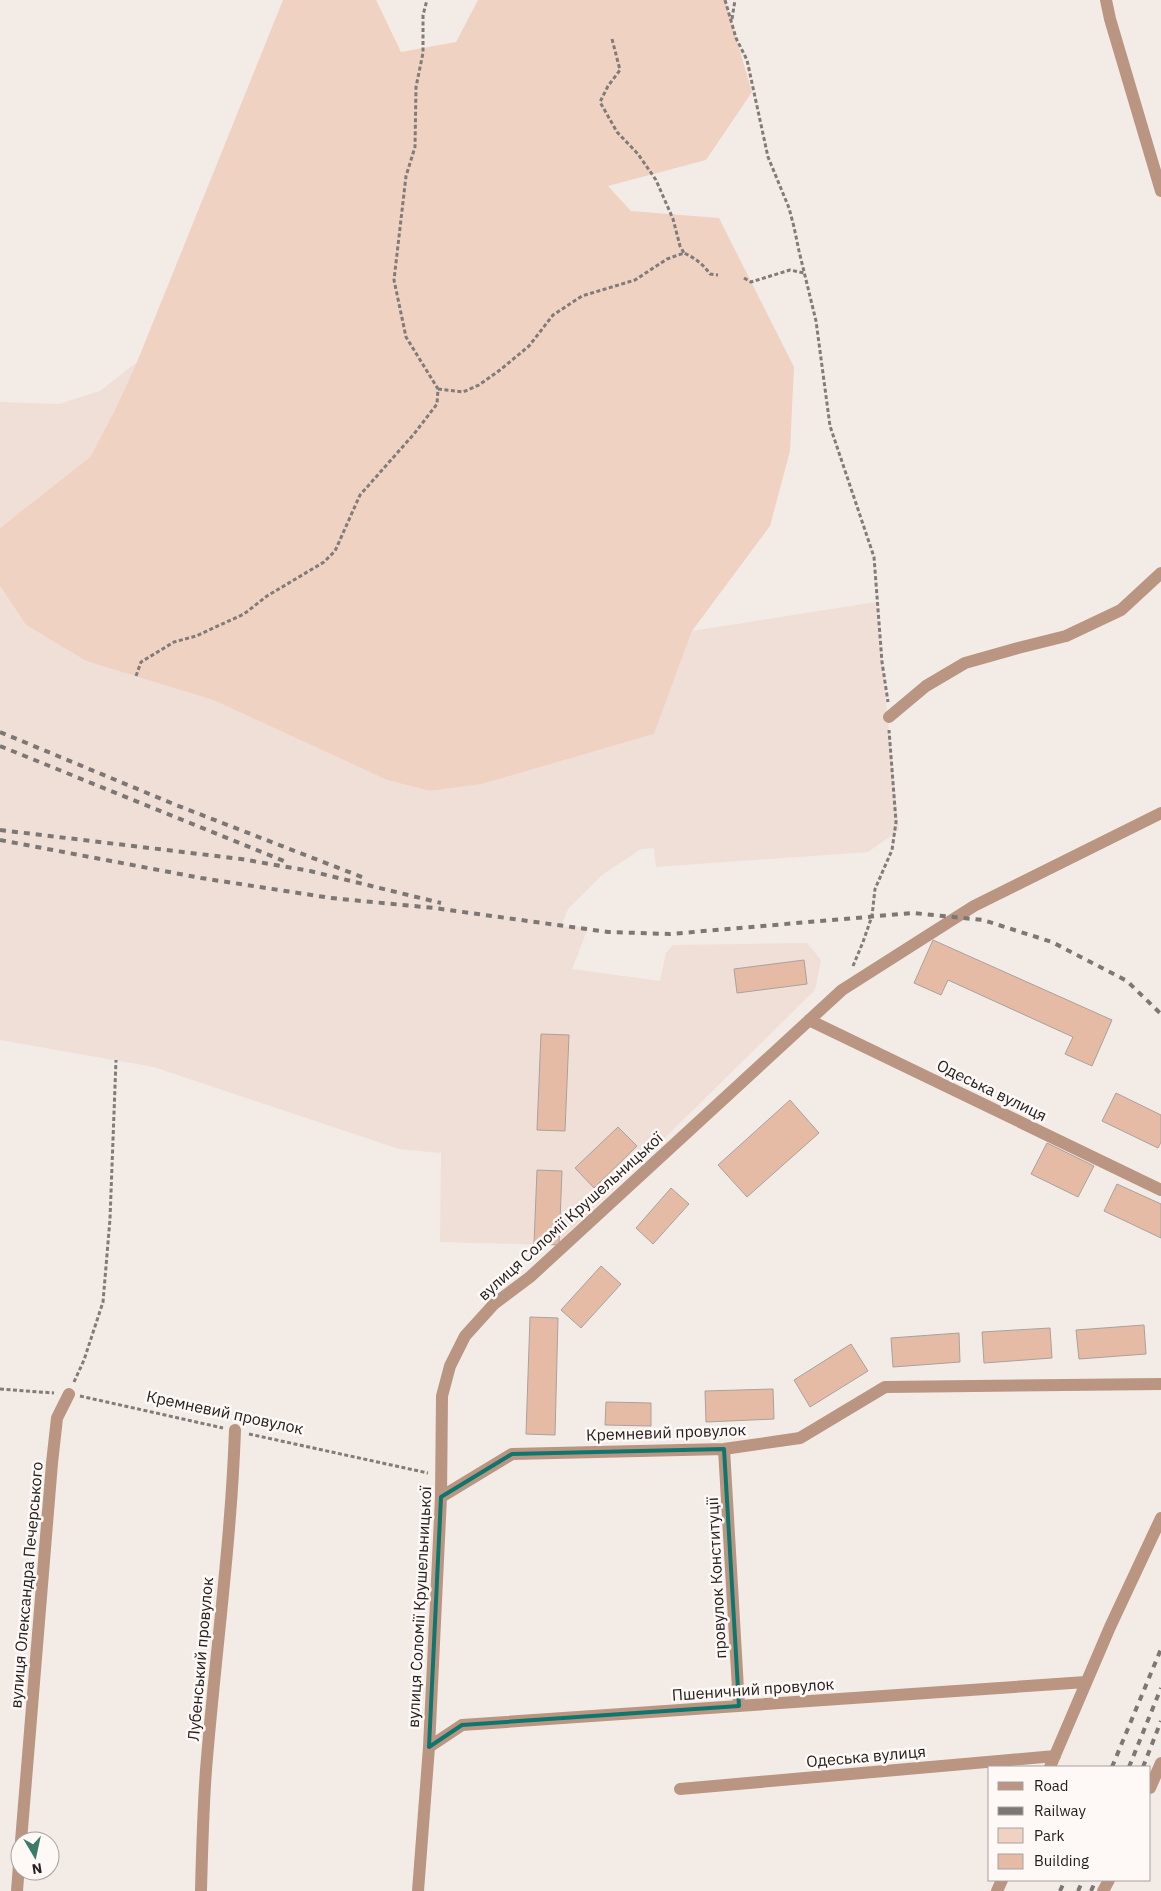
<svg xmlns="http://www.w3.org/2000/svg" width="1161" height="1891" viewBox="0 0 1161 1891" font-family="'IBM Plex Sans',sans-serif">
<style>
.built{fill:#efdfd6}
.green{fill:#f0d2c2}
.building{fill:#e6bba5;stroke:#a9a19d}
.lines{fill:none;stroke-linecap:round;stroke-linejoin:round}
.path{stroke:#817b79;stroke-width:3;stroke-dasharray:4 2.5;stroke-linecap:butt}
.street{stroke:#ba9581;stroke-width:12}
.rail{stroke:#7c7774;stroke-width:4;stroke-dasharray:6 6;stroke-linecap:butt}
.marked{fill:none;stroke:#0f766e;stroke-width:4;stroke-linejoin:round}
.labels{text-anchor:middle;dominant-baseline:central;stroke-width:5;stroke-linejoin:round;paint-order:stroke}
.street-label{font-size:16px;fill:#23201f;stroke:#fef9f6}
</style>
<rect width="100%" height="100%" fill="#f3ebe6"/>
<!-- built -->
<path class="built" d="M137 362 114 412 90 457 0 528V402L59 404 100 391Z
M0 586 26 625 86 661 213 700 387 780 430 791 482 784 654 734 692 631 876 602 899 830 868 852 656 867 654 848 641 849 602 875 568 909 561 926 588 928 572 969 660 981 666 953 673 945 807 943 821 960 815 990 556 1245 440 1242 441 1153 399 1149 154 1067 0 1040Z"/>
<!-- green -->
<path class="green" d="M283 0H376L401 52 456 42 478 0H725L752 92 706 160 608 186 631 211 719 218 794 367 790 451 770 526 692 631 654 734 482 784 430 791 387 780 213 700 86 661 26 625 0 586V528L90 457 114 412 137 362Z"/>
<!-- building -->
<path class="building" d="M933 940 1112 1020 1092 1066 1065 1054 1073 1037 948 980 941 995 914 983Z
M804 960 807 984 737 993 734 969Z
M541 1034 569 1035 565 1131 537 1130Z
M1116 1093 1161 1115V1142L1158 1148 1102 1121Z
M790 1100 819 1133 747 1197 718 1165Z
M618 1127 637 1146 594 1188 575 1168Z
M1047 1143 1094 1166 1078 1197 1031 1174Z
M537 1170 562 1171 559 1245 534 1244Z
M1117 1184 1161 1204V1238L1104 1211Z
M671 1188 689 1204 653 1244 636 1228Z
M601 1266 621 1284 581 1328 561 1310Z
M530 1317 558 1318 555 1435 526 1434Z
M1144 1325 1146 1354 1079 1359 1076 1330Z
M1050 1328 1052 1358 984 1363 982 1332Z
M959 1333 960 1362 893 1367 891 1338Z
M851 1344 868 1371 810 1407 794 1380Z
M773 1389 774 1419 706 1422 705 1391Z
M606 1402 651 1403V1426L605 1425Z"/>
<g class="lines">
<!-- path -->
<path class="path" d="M725 0 736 38 747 60 768 157 789 208 794 227 799 251 816 321 830 426 874 557 882 662 888 702
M732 19 735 0
M612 39 620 70 608 86 600 102 617 132 638 154 656 180 673 219 680 246 684 253
M744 278 751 282 790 270 804 273
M438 389 463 392 479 385 500 370 529 346 553 315 582 296 635 280 667 259 684 253C695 258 703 264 710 274L718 275
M136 676 141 662 174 642 196 636 244 614 267 596 324 562 335 551 360 495 414 434 437 404 438 389 406 337 394 280 406 176 415 147 416 87 423 53V15L427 0
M853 966 863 942 872 916 875 889 892 850 896 822 889 730
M74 1382 84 1360 103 1302 110 1219 116 1060
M0 1389 54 1393
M80 1396 223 1428
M249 1434 428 1473"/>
<!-- street -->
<path class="street" d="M1106 0 1110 19 1161 191
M889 717 926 686 965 663 1018 648 1066 636 1121 610 1161 573
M809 1020 1161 1190
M724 1449 739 1706
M441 1497 512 1454 724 1449 800 1438 885 1387 1161 1384
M429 1747 462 1725 1086 1682
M1050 1767 1110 1627 1161 1518
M1150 1788 1161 1763
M680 1789 1055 1756
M21 1841 52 1463 57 1418 69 1394
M17 1891 20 1852
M201 1891C202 1851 203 1810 206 1770 215 1657 231 1544 235 1430
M418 1891 429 1747 441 1497 442 1396 450 1366 465 1336 494 1304 530 1277 842 990 974 906 1161 813
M997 1891 1002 1880
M1103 1891 1109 1880"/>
<!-- rail -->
<path class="rail" d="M0 732 176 805 367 879
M0 746 289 863
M0 830 241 859 310 871 441 903
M0 840 201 878 331 898 434 908 608 932 670 934 913 913 983 920 1052 942 1127 981 1161 1014
M1112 1767 1161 1649
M1129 1767 1161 1688
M1143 1767 1161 1721
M1060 1891 1065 1880
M1078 1891 1083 1880
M1091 1891 1096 1880"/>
</g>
<!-- marked area -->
<path class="marked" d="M724 1449 739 1706 462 1725 429 1747 441 1497 512 1454Z"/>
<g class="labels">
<!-- street labels -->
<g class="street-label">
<text transform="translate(992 1090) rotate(26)">Одеська вулиця</text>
<text transform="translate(570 1216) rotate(-42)">вулиця Соломії Крушельницької</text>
<text transform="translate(225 1412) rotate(12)">Кремневий провулок</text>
<text transform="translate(666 1432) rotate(-2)">Кремневий провулок</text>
<text transform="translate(716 1578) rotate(-93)">провулок Конституції</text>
<text transform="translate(26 1585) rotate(-85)">вулиця Олександра Печерського</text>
<text transform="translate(419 1607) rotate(-87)">вулиця Соломії Крушельницької</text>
<text transform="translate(200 1659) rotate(-85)">Лубенський провулок</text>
<text transform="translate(753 1689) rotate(-4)">Пшеничний провулок</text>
<text transform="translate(866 1756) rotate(-5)">Одеська вулиця</text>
</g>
</g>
<!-- legend -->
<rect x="988" y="1766" width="162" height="115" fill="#fef9f6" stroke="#a6a2a0"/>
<rect x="998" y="1782" width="25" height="8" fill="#ba9581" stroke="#a6a2a0"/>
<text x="1034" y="1791" font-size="15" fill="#23201f">Road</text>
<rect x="998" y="1807" width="25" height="8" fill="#7c7774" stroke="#a6a2a0"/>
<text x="1034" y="1816" font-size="15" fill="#23201f">Railway</text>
<rect x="998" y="1828" width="25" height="15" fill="#f0d2c2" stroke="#a6a2a0"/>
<text x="1034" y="1841" font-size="15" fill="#23201f">Park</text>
<rect x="998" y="1854" width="25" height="15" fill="#e6bba5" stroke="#a6a2a0"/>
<text x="1034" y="1866" font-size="15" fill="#23201f">Building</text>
<!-- north arrow -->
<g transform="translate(35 1856) rotate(171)"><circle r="24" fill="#fef9f6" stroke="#a6a2a0"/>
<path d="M0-4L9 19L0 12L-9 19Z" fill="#3b7a69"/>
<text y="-8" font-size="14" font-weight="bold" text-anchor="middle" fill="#23201f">N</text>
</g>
</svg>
